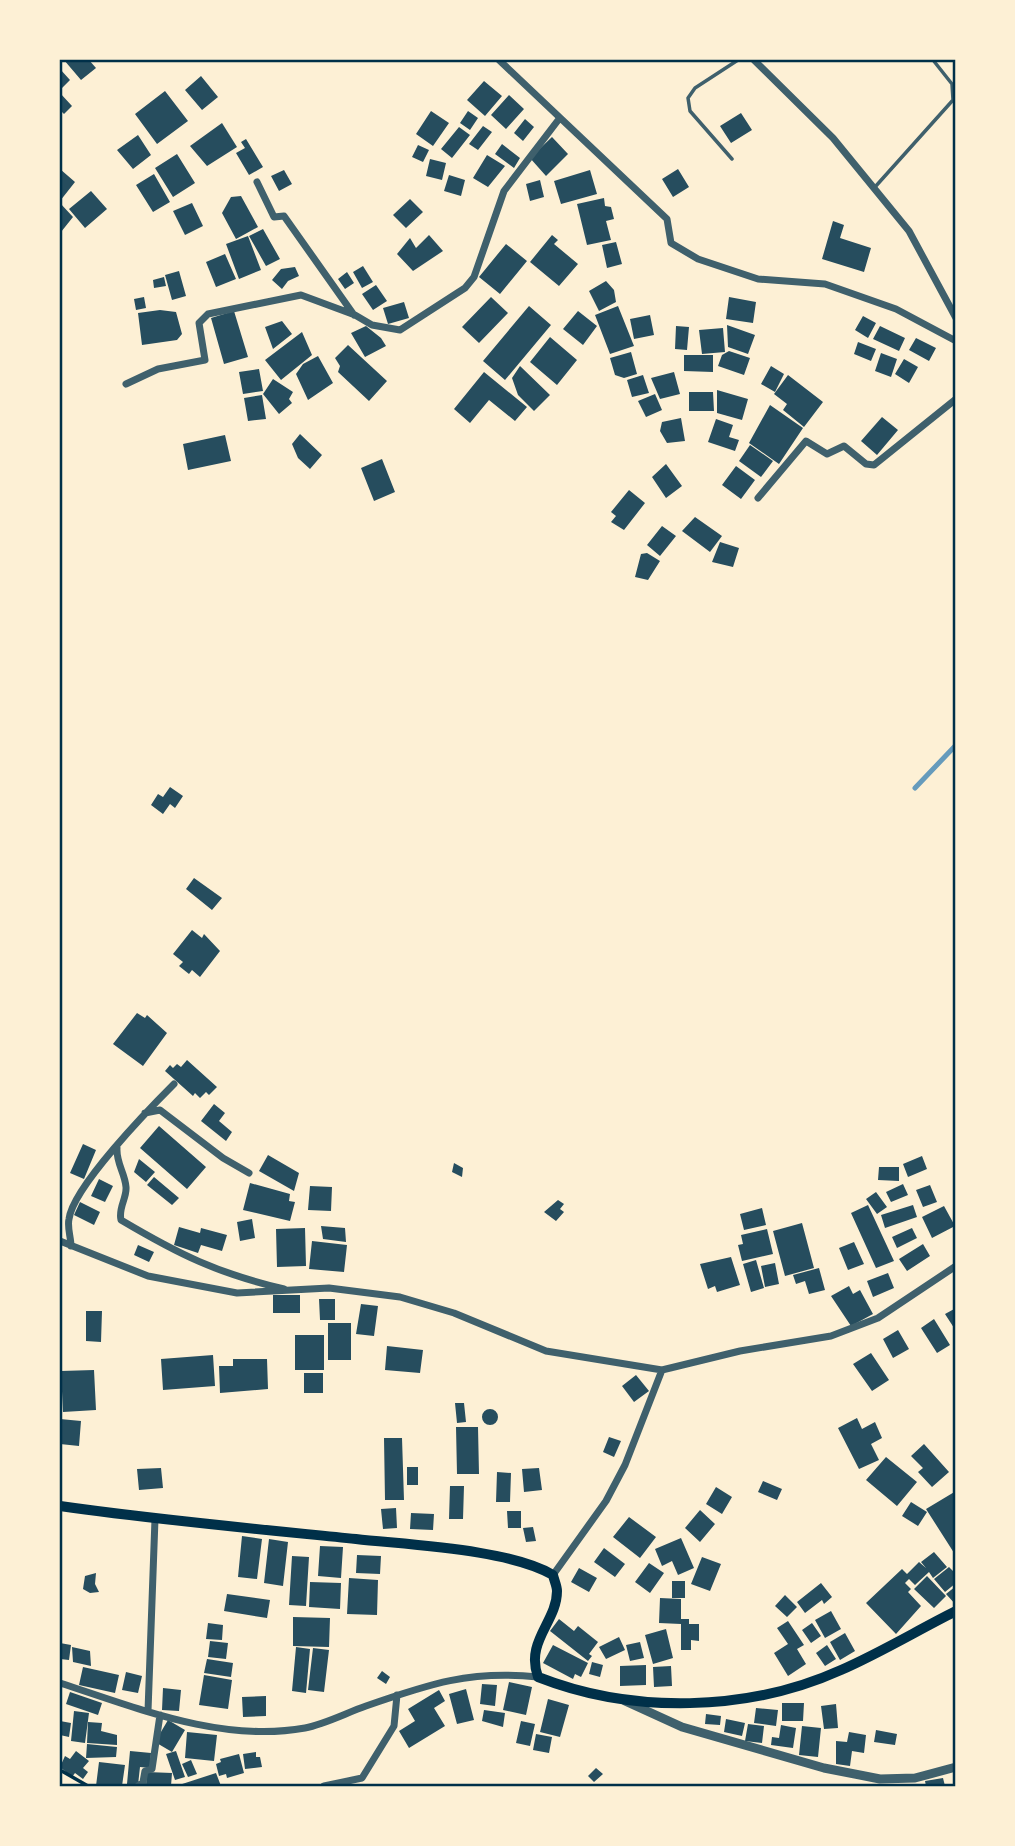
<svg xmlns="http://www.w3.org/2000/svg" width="1015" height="1846" viewBox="0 0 1015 1846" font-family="Mulish,sans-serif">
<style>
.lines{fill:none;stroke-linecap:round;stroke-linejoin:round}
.stream{stroke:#669bbc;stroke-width:5}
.building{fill:#264d5e}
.path{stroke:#003049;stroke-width:3.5}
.service{stroke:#3f606c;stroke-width:3.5}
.minor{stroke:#3f606c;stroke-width:7}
.tertiary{stroke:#3f606c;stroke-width:9}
.secondary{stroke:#003049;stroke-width:10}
.neatline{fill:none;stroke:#003049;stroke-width:2.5}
</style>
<rect width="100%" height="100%" fill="#fdf0d5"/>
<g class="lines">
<!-- stream -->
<path class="stream" d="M915 788 956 745"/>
</g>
<!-- building -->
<path class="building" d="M64 60H89L96 68 81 80Z
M60 69 70 80 60 90Z
M201 76 218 97 202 110 185 90Z
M484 81 502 96 485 116 467 100Z
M165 91 188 121 157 144 135 114Z
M60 93 72 106 64 114 60 110Z
M509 95 524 109 506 129 491 115Z
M431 111 449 123 433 146 416 134Z
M468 111 478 118 470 130 460 123Z
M741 113 752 130 731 143 720 126Z
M525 119 534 127 523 141 514 133Z
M222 123 237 147 207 166 190 146Z
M483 126 492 132 478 150 469 144Z
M459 127 470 135 452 158 441 149Z
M138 135 151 155 133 169 117 150Z
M552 137 568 154 546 176 530 158Z
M246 139 263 167 249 175 236 153 245 148 241 142Z
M502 144 520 158 514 168 495 154Z
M418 145 429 150 423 162 412 157Z
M177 154 195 183 173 197 155 168Z
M487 155 505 166 488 187 473 178Z
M430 159 446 163 442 180 426 176Z
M60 169 75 182 60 201Z
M678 169 689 187 673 197 662 179Z
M284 170 292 184 279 191 271 176Z
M590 170 597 194 561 204 554 181Z
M154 174 170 202 153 212 136 185Z
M449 175 465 180 461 196 444 191Z
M540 180 544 197 530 201 526 184Z
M91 191 107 209 85 228 69 209Z
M241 196 258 227 247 233 245 230 247 233 236 239 222 213 231 197Z
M604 198 605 206 611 207 614 219 606 221 611 240 587 245 577 204Z
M410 199 423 212 406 228 393 215Z
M60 203 73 217 61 232 60 230Z
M192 203 203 226 185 235 173 211Z
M833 221 844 225 840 238 871 248 864 272 822 259Z
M263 229 280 259 266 266 249 236Z
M429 235 443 251 413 271 397 254 410 238 416 248Z
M552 235 558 240 554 244 578 264 559 286 530 262Z
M248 236 261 270 239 279 226 244Z
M616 242 622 264 607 268 602 245Z
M506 244 527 261 500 294 479 277Z
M225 254 236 279 216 287 206 262Z
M363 266 373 282 362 288 353 272Z
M295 267 299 276 288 281 282 289 272 280 281 269Z
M179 271 186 296 172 300 165 275Z
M347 272 354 283 345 289 338 279Z
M164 277 166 286 154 288 153 280Z
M606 281 614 290 616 302 599 311 589 291Z
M376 285 387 301 373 310 362 294Z
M144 297 146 308 136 310 134 299Z
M491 297 508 313 479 343 462 327Z
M729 297 756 302 753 323 726 319Z
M404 302 409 318 388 324 383 308Z
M529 306 551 325 505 380 483 361Z
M618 306 634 346 610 354 595 315Z
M160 310 176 312 182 334 177 340 142 345 138 313Z
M234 311 248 357 224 364 211 318Z
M578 311 597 326 583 345 563 329Z
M650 315 654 335 634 339 630 319Z
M863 316 876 323 868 338 855 330Z
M282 321 292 334 273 349 265 327Z
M727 325 755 335 748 354 728 347Z
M366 326 381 338 386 346 365 357 351 333Z
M676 326 689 327 687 350 675 349Z
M880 326 905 338 899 351 873 339Z
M723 328 725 352 702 354 699 330Z
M302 332 312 355 281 380 265 360Z
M550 337 577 360 557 385 530 362Z
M916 338 936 348 929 361 909 350Z
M858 342 876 349 871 361 854 354Z
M348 345 387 381 369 401 338 372 340 366 335 358Z
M729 351 750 358 744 375 718 366 722 355Z
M631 352 637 374 624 378 615 375 610 358Z
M881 353 897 359 891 377 875 371Z
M684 355H713V372L684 371Z
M318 356 333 383 308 400 296 374 303 364Z
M904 359 918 367 909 383 895 374Z
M520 366 550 395 534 411 518 395 512 378Z
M771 366 784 374 775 392 761 384Z
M259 369 263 391 243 394 239 372Z
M484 372 527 407 515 421 489 400 470 423 454 409Z
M674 372 680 394 660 399 651 378Z
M643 375 649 393 632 397 627 380Z
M788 375 823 402 804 427 783 410 787 404 774 394Z
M273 379 293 392 289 399 292 403 279 414 263 394Z
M717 390 748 399 742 420 717 413Z
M689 392H713L714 411H689Z
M655 394 662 410 646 417 638 401Z
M262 395 266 419 248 421 244 398Z
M770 405 803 428 779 464 749 443Z
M882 417 898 430 877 455 861 441Z
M681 418 685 441 667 443 660 431 662 422Z
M716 419 733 425 729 437 739 440 735 451 708 442Z
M300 434 322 455 310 469 298 458 292 444Z
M225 435 231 461 188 470 183 444Z
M750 445 773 461 761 477 739 461Z
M382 459 395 492 374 501 361 468Z
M666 464 682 486 666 498 652 477Z
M736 466 755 480 741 499 722 485Z
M629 490 645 503 624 530 611 522 616 516 611 512Z
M695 517 722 536 710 552 682 531Z
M662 526 676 536 660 556 647 545Z
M720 542 739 548 733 567 712 562Z
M647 553 660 561 648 580 635 577 641 554Z
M170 787 183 796 175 808 170 804 163 814 151 805 158 794 163 797Z
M194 878 222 898 212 910 186 889Z
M192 930 202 938 204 934 220 951 200 977 192 970 189 974 179 966 183 962 173 954Z
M137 1013 145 1018 147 1015 167 1033 143 1066 113 1044Z
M187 1060 217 1087 209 1095 206 1092 200 1098 195 1093 193 1096 165 1071 170 1065 173 1068 177 1064 181 1067Z
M214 1104 225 1113 219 1121 232 1132 226 1141 201 1121Z
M159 1126 206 1167 187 1189 140 1148Z
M83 1144 96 1150 84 1179 70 1173Z
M268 1155 299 1173 294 1191 259 1171Z
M922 1156 927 1169 908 1177 903 1164Z
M139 1159 155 1172 146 1182 134 1172Z
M454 1163 463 1168 462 1177 452 1172Z
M879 1167H899V1181L878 1180Z
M154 1177 179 1198 172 1205 147 1185Z
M99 1179 113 1186 105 1202 91 1196Z
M250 1183 290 1194 289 1201 295 1202 290 1221 243 1210Z
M903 1184 908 1195 891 1202 886 1192Z
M930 1185 937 1202 923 1207 916 1190Z
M310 1186 332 1187 331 1211 308 1210Z
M876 1192 887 1207 877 1214 866 1199Z
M558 1200 564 1204 560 1209 564 1212 556 1221 544 1212Z
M80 1202 100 1212 94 1225 74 1215Z
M868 1205 894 1261 876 1268 851 1213Z
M913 1205 917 1217 885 1228 881 1215Z
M944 1206 955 1226 932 1238 922 1217Z
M762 1208 766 1225 744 1230 740 1214Z
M252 1219 255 1238 240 1241 237 1222Z
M802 1223 814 1268 785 1276 773 1231Z
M321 1226 345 1228 346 1242 323 1239Z
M179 1227 200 1233 201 1228 227 1235 222 1251 201 1245 198 1253 174 1245Z
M305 1228 306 1266 277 1267 276 1229Z
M912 1228 917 1238 897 1248 892 1237Z
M767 1229 773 1254 742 1261 738 1245 743 1244 741 1235Z
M312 1241 347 1245 344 1272 309 1269Z
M854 1242 864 1264 848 1270 839 1248Z
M923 1244 930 1256 907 1271 899 1259Z
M138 1245 154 1252 149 1262 134 1255Z
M731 1257 740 1285 717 1292 715 1286 708 1289 700 1264Z
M756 1260 764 1288 751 1292 743 1264Z
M775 1263 779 1284 765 1287 761 1266Z
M819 1268 825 1290 809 1294 805 1281 796 1284 793 1275Z
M888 1273 894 1288 873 1297 867 1281Z
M849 1286 853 1294 860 1290 873 1314 851 1326 831 1296Z
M273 1295H300V1313H273Z
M319 1299H335V1320H320Z
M361 1304 378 1306 374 1336 356 1334Z
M956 1308V1331L945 1314Z
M86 1311H102L101 1342 86 1341Z
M934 1319 950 1345 937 1353 921 1328Z
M328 1323H351V1360H328Z
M898 1330 909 1349 893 1358 883 1339Z
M295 1335H324V1370H295Z
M387 1346 423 1350 420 1373 385 1370Z
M871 1353 889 1380 872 1391 853 1364Z
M213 1355 215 1386 163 1390 161 1359Z
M233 1359H267L268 1389 220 1393 219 1366H233Z
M94 1370 96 1410 63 1412 61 1371Z
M304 1373H323V1393H304Z
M636 1375 649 1391 634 1402 622 1386Z
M455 1403H464L466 1422 457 1423Z
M482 1417a8 8 0 1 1 16 0a8 8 0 1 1-16 0Z
M857 1418 862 1429 875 1422 882 1438 871 1444 879 1460 859 1469 838 1428Z
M60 1419 81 1421 79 1446 60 1444Z
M456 1427H478L479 1474H457Z
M609 1437 621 1441 614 1457 603 1452Z
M384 1438H402L404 1500H385Z
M924 1444 949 1472 932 1487 918 1472 923 1468 911 1456Z
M886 1457 917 1482 897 1506 866 1480Z
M407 1467H418V1485H407Z
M161 1468 163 1488 139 1490 137 1469Z
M539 1468 542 1490 524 1492 522 1469Z
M497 1472 511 1473 510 1502H496Z
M763 1481 782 1489 777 1500 758 1492Z
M450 1486H464L463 1519H449Z
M716 1487 732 1497 722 1514 706 1504Z
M956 1491V1556L926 1509Z
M911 1502 927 1512 918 1526 902 1516Z
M396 1508 397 1528 383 1529 381 1509Z
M700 1510 715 1524 700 1542 685 1528Z
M507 1511H521V1528H508Z
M411 1513 434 1514 433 1530 410 1529Z
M629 1517 656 1537 640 1558 613 1537Z
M533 1527 536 1541 526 1542 523 1528Z
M242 1536 262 1539 257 1579 238 1577Z
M681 1538 694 1568 678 1575 672 1561 662 1566 655 1549Z
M269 1539 288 1542 283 1586 264 1583Z
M320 1546 343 1547 341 1578 318 1576Z
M604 1548 625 1564 615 1577 594 1562Z
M934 1552 947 1567 933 1578 929 1572 915 1585 909 1579 905 1583 911 1589 908 1592 921 1606 896 1634 866 1603 902 1569 907 1574 919 1562 926 1568 921 1562Z
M357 1555 381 1556 380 1574 356 1573Z
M292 1556 309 1557 306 1606 289 1605Z
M702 1557 721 1564 710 1591 691 1584Z
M649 1563 664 1573 650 1593 635 1582Z
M949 1567 956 1574V1583L945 1592 934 1579Z
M579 1568 597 1578 589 1592 571 1582Z
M96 1573 95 1584 99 1592 90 1593 83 1589 85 1576Z
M927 1576 946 1596 934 1608 914 1589Z
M349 1578 378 1580 377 1615 347 1614Z
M672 1581H685V1598H672Z
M310 1582 341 1583 340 1609 309 1607Z
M821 1583 832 1597 824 1604 822 1600 805 1613 797 1602Z
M956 1586V1605L946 1594Z
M227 1594 270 1600 267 1618 224 1611Z
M785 1595 797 1607 787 1617 775 1606Z
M660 1598 681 1599V1619H689V1624H699V1641L691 1640V1650H681V1624L659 1623Z
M831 1611 841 1629 825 1638 815 1620Z
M293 1617 330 1618 329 1647 293 1646Z
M559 1619 574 1631 578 1626 598 1642 589 1654 592 1656 588 1661 550 1631Z
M788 1621 804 1645 797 1649 806 1664 788 1676 774 1653 788 1644 777 1628Z
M208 1623 223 1625 222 1640 206 1639Z
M812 1623 821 1636 811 1643 802 1630Z
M666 1629 673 1658 653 1664 645 1635Z
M845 1633 855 1651 840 1660 830 1642Z
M619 1637 625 1650 606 1659 599 1647Z
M210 1641 228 1643 226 1659 208 1657Z
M640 1642 644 1658 630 1661 626 1645Z
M60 1643 71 1645 69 1660 60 1659Z
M553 1645 588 1663 581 1677 575 1674 573 1679 543 1663Z
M827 1645 836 1659 825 1666 816 1653Z
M72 1647 90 1651 91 1666 73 1662Z
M296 1647 310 1649 306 1693 292 1691Z
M313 1648 329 1650 324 1692 308 1690Z
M207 1659 233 1663 231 1677 204 1673Z
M592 1662 603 1665 600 1677 589 1674Z
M646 1665V1685L620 1686V1666Z
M671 1666 672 1686 654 1687 653 1667Z
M83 1667 119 1675 115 1693 79 1685Z
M382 1671 390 1677 386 1684 377 1678Z
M126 1672 142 1676 138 1693 122 1690Z
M204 1675 232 1680 228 1709 199 1705Z
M509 1682 532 1687 526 1715 503 1710Z
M482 1684 497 1685 495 1706 480 1704Z
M163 1688 181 1690 179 1711 162 1710Z
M466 1689 474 1720 457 1724 449 1694Z
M439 1690 445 1701 434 1708 445 1726 409 1748 399 1731 415 1721 408 1709Z
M70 1692 102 1703 98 1715 66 1704Z
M266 1696V1716L243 1717 242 1697Z
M548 1699 569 1705 560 1737 540 1732Z
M782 1703H804L803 1721H782Z
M836 1704 838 1728 824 1729 821 1706Z
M756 1708 778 1710 776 1726 754 1723Z
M484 1710 505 1713 503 1727 482 1721Z
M74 1711 89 1713 85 1743 71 1741Z
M706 1714 721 1716 720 1725 705 1724Z
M726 1719 745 1723 742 1736 724 1732Z
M168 1720 185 1730 172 1752 155 1742Z
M60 1721 71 1723 69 1737 60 1735Z
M521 1721 535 1724 530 1746 516 1743Z
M88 1722 102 1723 101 1731 117 1735V1745L87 1743Z
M748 1724 764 1726 762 1743 745 1741Z
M781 1725 796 1728 793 1748 771 1745 772 1737 779 1738Z
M802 1726 821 1728 818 1757 799 1755Z
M876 1730 897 1734 895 1745 874 1742Z
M187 1732 217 1735 214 1761 185 1758Z
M849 1732 866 1735 864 1753 852 1751 850 1766 836 1764V1741L847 1742Z
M536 1734 552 1737 549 1753 533 1750Z
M87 1744 117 1747 116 1757 86 1758Z
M76 1751 89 1761 83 1768 88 1772 83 1779 75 1773 72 1777 60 1767 65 1756 70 1759Z
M130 1751 151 1753 150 1768 140 1767 138 1785 127 1784Z
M176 1751 185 1777 175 1780 166 1754Z
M256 1752V1757H260L262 1767 245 1769 243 1754Z
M239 1754 244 1773 227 1778 226 1774 219 1776 216 1764 221 1762 220 1759Z
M191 1760 197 1774 188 1777 182 1764Z
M99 1762 125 1765 122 1786H96Z
M596 1768 603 1774 594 1782 588 1776Z
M147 1772 172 1773 171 1786 146 1785Z
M216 1773 221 1786H176Z
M943 1778 945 1786H926L925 1781Z"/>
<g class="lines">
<!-- path -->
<path class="path" d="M60 1770 88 1786"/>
<!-- service -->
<path class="service" d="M732 159 690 111 688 98 695 88 738 60
M875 187 953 100 952 84 933 60"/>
<!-- minor -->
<path class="minor" d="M499 60 667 219 671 243 698 259 758 279 825 284 896 309 956 341
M754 60 833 138 909 231 956 318
M257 182 274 217 284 216 354 315
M126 384 158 369 205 360 199 323 208 314 301 295 355 315 372 325 400 330 465 288 474 277 504 191 559 119
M758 498 806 441 827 454 844 446 866 464 874 465 956 399
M145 1113 160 1110 223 1158 249 1173
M117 1148C116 1163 125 1173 126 1187 127 1198 118 1208 121 1220 180 1255 217 1273 284 1289
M60 1241 148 1276 237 1293 329 1288 400 1297 454 1313 546 1351 662 1370 740 1351 831 1336 878 1318 956 1266
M71 1246C71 1238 67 1227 69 1219 73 1187 149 1109 174 1084
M553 1575 606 1501 625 1465 662 1370
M60 1683C137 1708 222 1743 305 1728 325 1724 346 1713 366 1706 429 1684 470 1670 538 1677
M148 1711 155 1519
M138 1786 143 1782 145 1771 152 1769 160 1715
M324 1786 362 1778 394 1726 397 1695"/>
<!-- tertiary -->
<path class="tertiary" d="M625 1701 682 1727 824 1768 880 1779 915 1778 956 1767"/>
<!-- secondary -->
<path class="secondary" d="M60 1506C158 1520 257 1529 356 1539 409 1545 509 1549 553 1575 554 1580 557 1586 557 1591 557 1622 525 1641 538 1677 632 1714 748 1712 841 1670 880 1653 918 1630 956 1611"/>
</g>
<!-- border -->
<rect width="1015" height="1846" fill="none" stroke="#fdf0d5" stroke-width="122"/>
<rect x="61" y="61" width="893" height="1724" class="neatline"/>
</svg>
